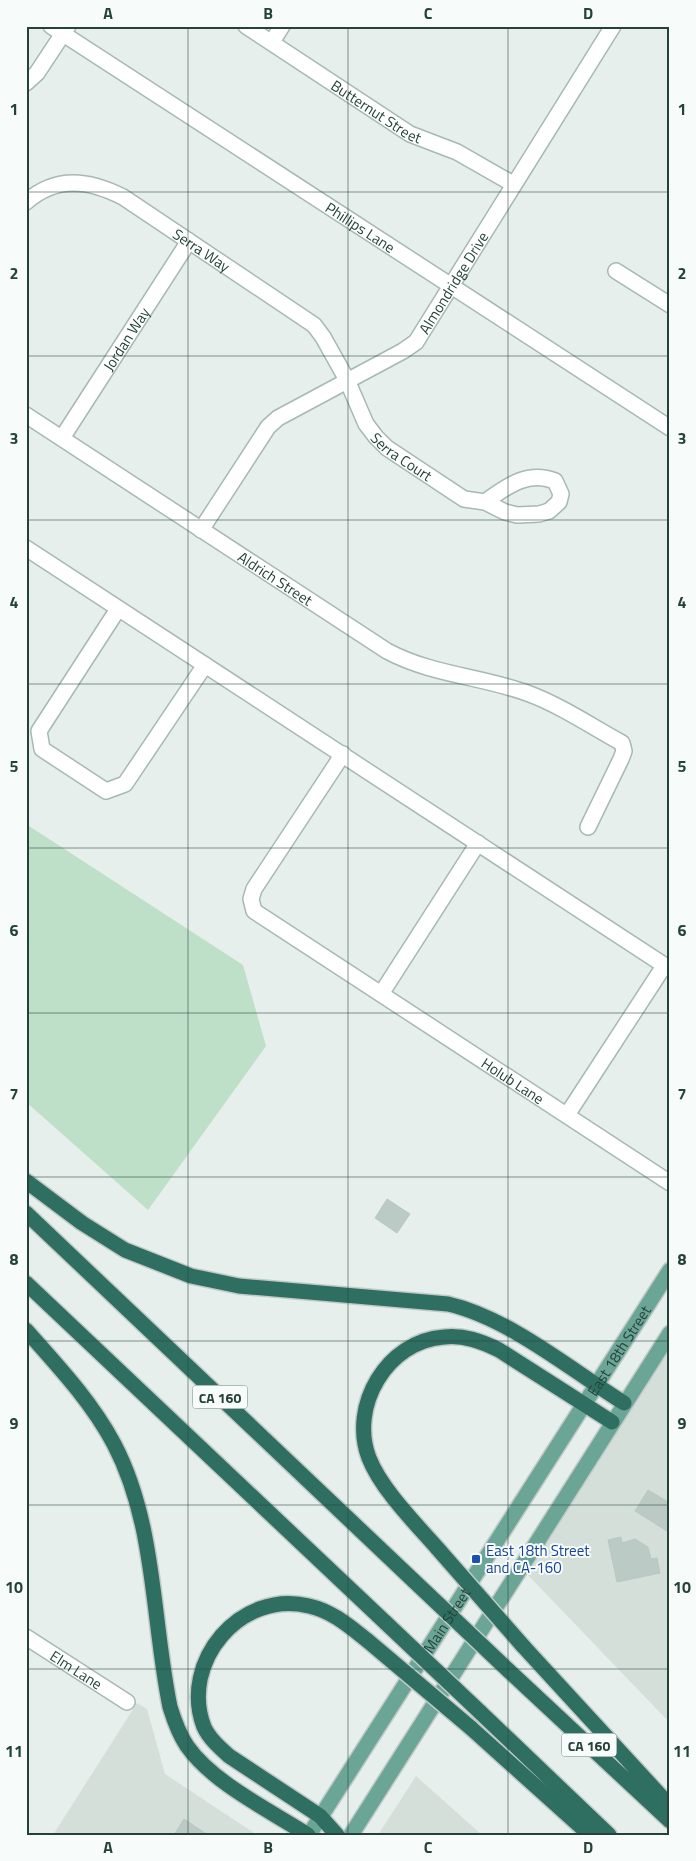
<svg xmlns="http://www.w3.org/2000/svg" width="696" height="1861" viewBox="0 0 696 1861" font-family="'Titillium Web',sans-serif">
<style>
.built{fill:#d4dfda}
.green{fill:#bfe0c8}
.building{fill:#bbcac4;stroke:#b8c9c2}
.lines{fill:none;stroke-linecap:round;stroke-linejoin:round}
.minor-casing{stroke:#a8b8b2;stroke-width:18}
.major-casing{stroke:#c2cac8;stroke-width:18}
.highway-casing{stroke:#c2cac8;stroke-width:18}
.minor{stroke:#fff;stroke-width:15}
.major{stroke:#6aa596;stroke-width:15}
.highway{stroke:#2f6f62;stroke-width:15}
.highway-bridge-casing{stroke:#c2cac8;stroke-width:18;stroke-linecap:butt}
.highway-bridge{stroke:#2f6f62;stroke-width:15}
.grid{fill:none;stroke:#24423a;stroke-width:1;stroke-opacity:0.55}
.transit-dot{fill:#1a4fb4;stroke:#f7fbf9;stroke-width:2}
.labels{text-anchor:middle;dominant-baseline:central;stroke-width:4;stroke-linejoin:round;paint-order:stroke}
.shield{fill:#f7fbf9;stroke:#637a73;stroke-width:1}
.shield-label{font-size:14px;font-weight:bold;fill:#24423a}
.street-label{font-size:15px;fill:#24423a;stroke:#f7fbf9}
.transit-label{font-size:15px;fill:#164399;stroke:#f7fbf9;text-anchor:start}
.neatline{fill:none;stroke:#24423a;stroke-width:2}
.grid-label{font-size:16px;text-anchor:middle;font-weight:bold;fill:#24423a}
</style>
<rect width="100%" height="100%" fill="#e6efeb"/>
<!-- built -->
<path class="built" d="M670 1344V1723L526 1573Z
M137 1703 147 1709 165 1774 257 1835H53Z
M416 1776 482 1835H378Z"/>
<!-- green -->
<path class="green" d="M26 824 243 965 266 1046 148 1210 26 1102Z"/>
<!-- building -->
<path class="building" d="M387 1199 410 1214 397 1233 375 1218Z
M648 1490 670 1503V1533L635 1511Z
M621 1537 622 1543 635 1539 648 1547 651 1559 657 1558 660 1573 617 1582 608 1540Z
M184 1819 208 1835H174Z"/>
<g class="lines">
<!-- minor casing -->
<g class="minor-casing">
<g id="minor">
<path id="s1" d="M51 26 670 428"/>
<path id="s2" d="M246 26 410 134 457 152 513 184"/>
<path d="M272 42 282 26"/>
<path d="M26 83 37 73 68 26"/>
<path id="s3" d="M26 202C57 175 89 180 123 197L314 325 323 337 347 380 366 424 376 437 387 448 464 499 485 502 505 512 517 515 539 514 549 511 559 502 561 494 555 481C527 470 506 487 485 502"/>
<path d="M616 271 670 305"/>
<path id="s4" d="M26 415 387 651C432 675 480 676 527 693 560 705 591 726 622 743L624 751 621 759 588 827"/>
<path id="s5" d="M62 438 189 241"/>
<path id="s6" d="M201 530 268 427 278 418 403 351 416 342 613 26"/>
<path d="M26 548 670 969"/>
<path d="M118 609 39 731 42 749 106 791 125 784 205 665"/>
<path id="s7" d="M343 754 254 889 251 899 254 911 670 1183"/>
<path d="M381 994 478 843"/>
<path d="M567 1115 664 966"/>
<path id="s8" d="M26 1637 127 1702"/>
</g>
</g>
<!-- major casing -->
<g class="major-casing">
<g id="major">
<path id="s9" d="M309 1835 670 1270"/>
<path d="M351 1835 670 1333"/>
</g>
</g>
<!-- highway casing -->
<g class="highway-casing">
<path id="highway" d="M26 1181 82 1223 125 1250 191 1276 239 1286 448 1304C509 1318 571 1370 624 1403
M26 1213 414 1581
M26 1283 386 1623
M26 1330C58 1366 91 1401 114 1444 156 1524 152 1620 170 1707 174 1720 179 1734 187 1746 213 1783 269 1810 308 1835
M438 1549C416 1524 381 1489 369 1458 349 1406 387 1341 444 1337 464 1335 481 1341 499 1350L612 1422
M523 1646 670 1806
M508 1670 670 1821
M480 1712 609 1835
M471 1728 590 1835
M337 1835 320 1816 229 1756C219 1747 209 1738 204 1727 179 1662 241 1589 309 1606 332 1611 349 1626 368 1641"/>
</g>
<!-- minor -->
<use href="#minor" class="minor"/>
<!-- major -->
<use href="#major" class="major"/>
<!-- highway -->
<use href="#highway" class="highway"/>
<!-- highway-bridge casing -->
<g class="highway-bridge-casing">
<path id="highway-bridge" d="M438 1549 523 1646
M414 1581 508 1670
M386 1623 480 1712
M368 1641 471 1728"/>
</g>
<!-- highway-bridge -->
<use href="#highway-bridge" class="highway-bridge"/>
</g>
<!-- grid -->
<path class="grid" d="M188 26V1835M348 26V1835M508 26V1835M26 192H670M26 356H670M26 520H670M26 684H670M26 848H670M26 1013H670M26 1177H670M26 1341H670M26 1505H670M26 1669H670"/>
<!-- markers -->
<rect class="transit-dot" x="471" y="1554" width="10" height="10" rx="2.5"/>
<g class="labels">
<!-- shield labels -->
<g class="shield">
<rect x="192.5" y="1385.5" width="55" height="23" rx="4"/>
<rect x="561.5" y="1733.5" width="55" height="23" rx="4"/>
</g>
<g class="shield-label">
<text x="220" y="1397">CA 160</text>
<text x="589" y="1745">CA 160</text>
</g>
<!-- street labels -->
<g class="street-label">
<text stroke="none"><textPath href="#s2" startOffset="156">Butternut Street</textPath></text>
<text stroke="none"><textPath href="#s1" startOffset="369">Phillips Lane</textPath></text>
<text stroke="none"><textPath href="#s3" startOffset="199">Serra Way</textPath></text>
<text stroke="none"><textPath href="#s6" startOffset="364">Almondridge Drive</textPath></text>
<text stroke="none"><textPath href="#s5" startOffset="118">Jordan Way</textPath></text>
<text stroke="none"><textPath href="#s3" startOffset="495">Serra Court</textPath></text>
<text stroke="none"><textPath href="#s4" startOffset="298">Aldrich Street</textPath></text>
<text stroke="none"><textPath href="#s7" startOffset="494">Holub Lane</textPath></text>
<text stroke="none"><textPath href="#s9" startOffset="575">East 18th Street</textPath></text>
<text stroke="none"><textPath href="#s9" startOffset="255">Main Street</textPath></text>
<text stroke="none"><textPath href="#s8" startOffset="60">Elm Lane</textPath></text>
</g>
<!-- transit labels -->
<g class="transit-label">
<text x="486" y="1550">East 18th Street<tspan x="486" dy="17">and CA-160</tspan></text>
</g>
</g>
<!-- border -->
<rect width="696" height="1861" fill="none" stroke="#f7fbf9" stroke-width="55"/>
<rect x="28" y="28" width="640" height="1806" class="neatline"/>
<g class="grid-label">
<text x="108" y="19">A</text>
<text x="268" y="19">B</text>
<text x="428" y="19">C</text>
<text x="588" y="19">D</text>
<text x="14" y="115">1</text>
<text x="682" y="115">1</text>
<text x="14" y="279">2</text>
<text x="682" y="279">2</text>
<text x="14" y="444">3</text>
<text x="682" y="444">3</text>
<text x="14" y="608">4</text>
<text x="682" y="608">4</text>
<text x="14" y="772">5</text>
<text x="682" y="772">5</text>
<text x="14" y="936">6</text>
<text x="682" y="936">6</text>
<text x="14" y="1100">7</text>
<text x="682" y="1100">7</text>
<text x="14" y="1265">8</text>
<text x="682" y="1265">8</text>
<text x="14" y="1429">9</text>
<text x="682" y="1429">9</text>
<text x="14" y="1593">10</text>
<text x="682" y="1593">10</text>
<text x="14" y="1757">11</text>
<text x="682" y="1757">11</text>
<text x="108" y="1853">A</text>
<text x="268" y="1853">B</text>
<text x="428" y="1853">C</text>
<text x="588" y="1853">D</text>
</g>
</svg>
